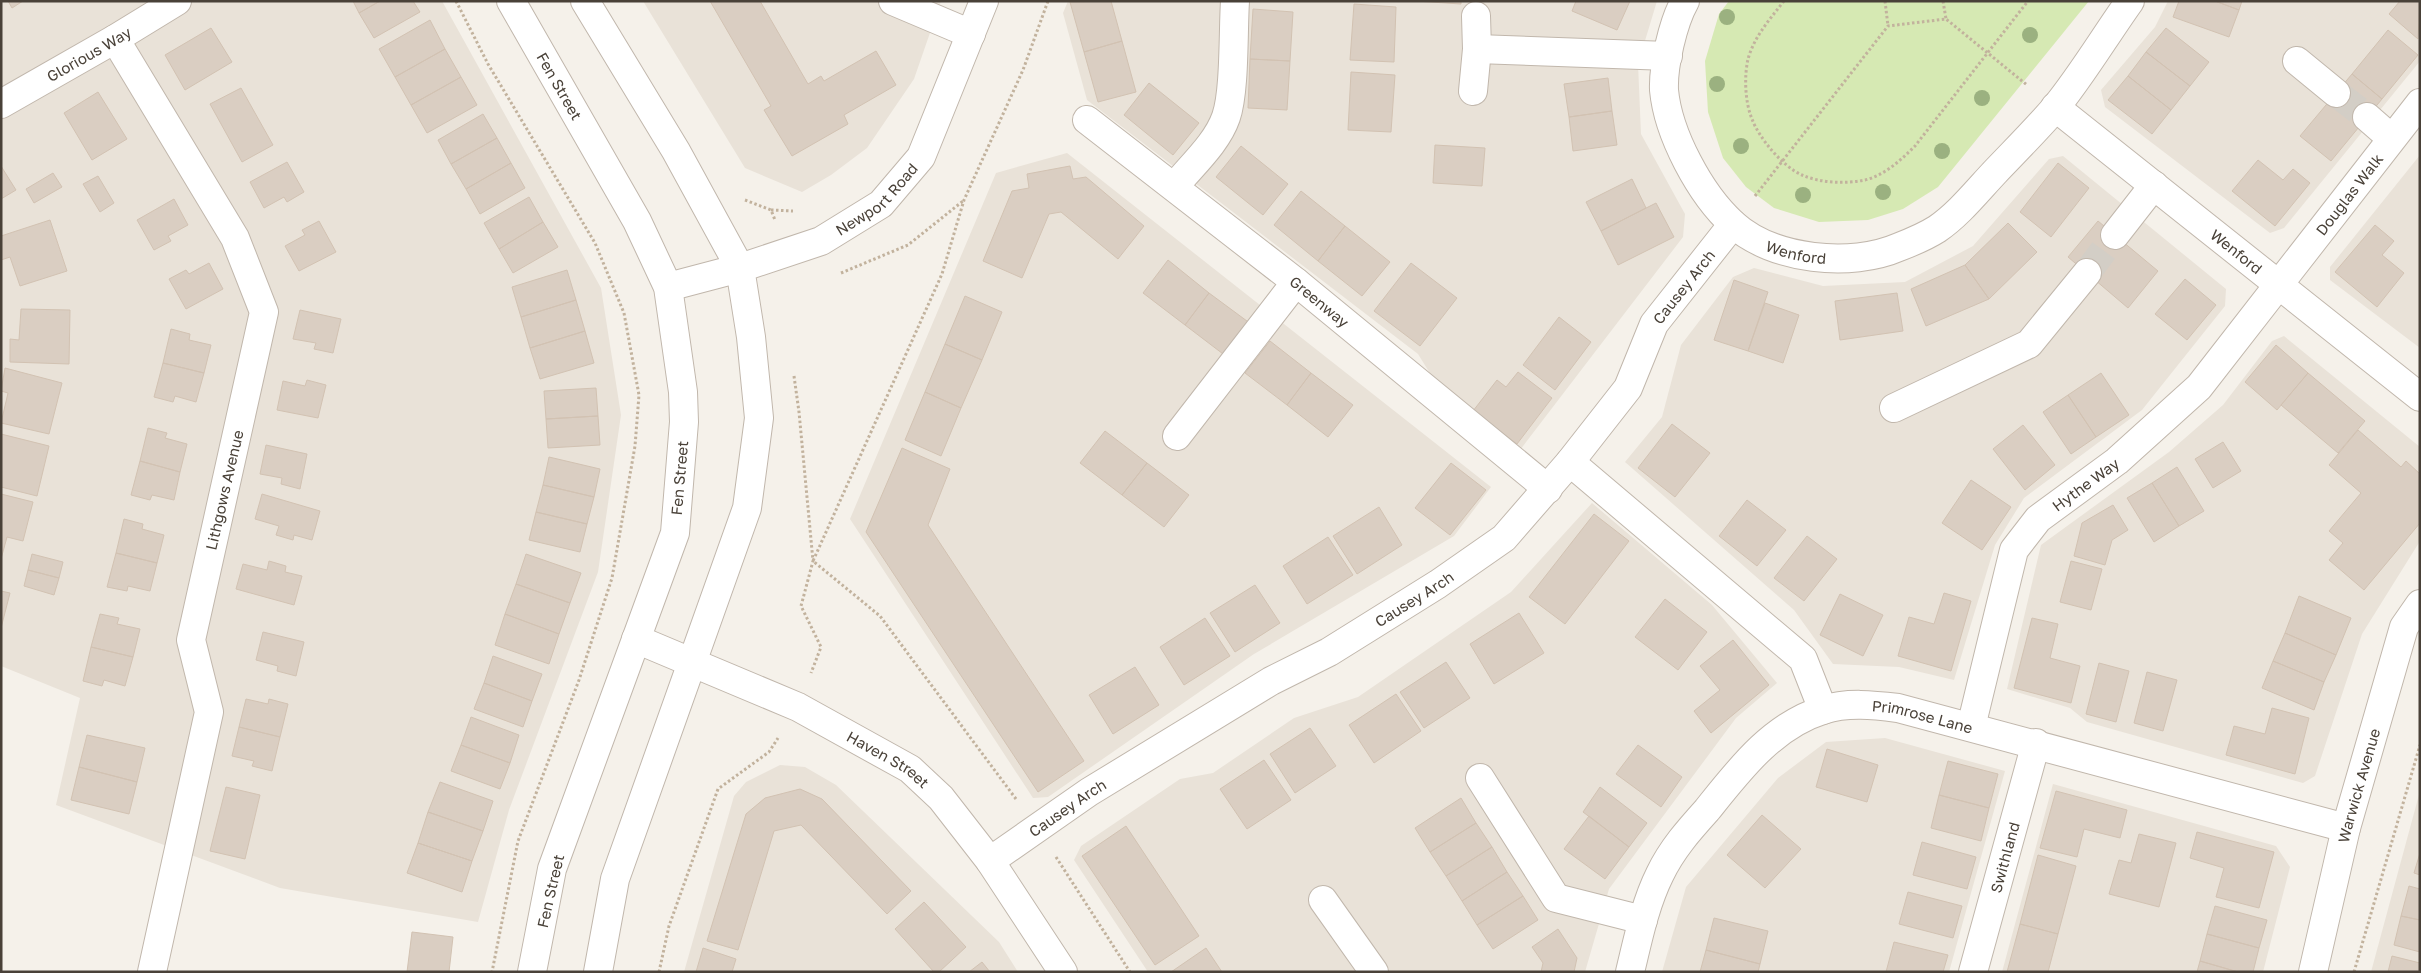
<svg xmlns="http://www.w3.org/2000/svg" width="2421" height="973" viewBox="0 0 2421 973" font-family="'Golos Text',sans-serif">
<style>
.residential{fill:#e9e2d8}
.green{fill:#d6e9b3}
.building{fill:#dacec2;stroke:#d2c2b2}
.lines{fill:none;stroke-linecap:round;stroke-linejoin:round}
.minor-tunnel{stroke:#d3cec6;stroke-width:28;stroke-dasharray:28 14;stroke-linecap:butt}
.minor-casing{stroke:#c1b7ac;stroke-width:30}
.path{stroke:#c2b29d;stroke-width:3;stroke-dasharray:2.5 2.5;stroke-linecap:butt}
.minor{stroke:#fff;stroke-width:28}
.tree{fill:#9bb180}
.labels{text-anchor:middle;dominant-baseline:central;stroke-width:4;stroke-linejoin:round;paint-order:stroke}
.street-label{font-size:15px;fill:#494138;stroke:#fff}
</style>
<rect width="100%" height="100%" fill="#f5f1ea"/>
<!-- residential -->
<path class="residential" d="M1 1H442L601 288 621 415 598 572 509 810 478 922 280 888 56 805 80 698 1 666Z
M643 1H941L914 79 867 148 831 175 802 192 745 168Z
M1068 1H1657L1638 64 1641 134 1685 214 1683 237 1520 450 1436 383 1418 354 1087 100 1063 13Z
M2168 1H2420V61L2284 228 2270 233 2105 107 2101 90 2155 27Z
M1067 153 1491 487 1454 536 1254 654 1048 797 1033 798 850 519 996 173Z
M2420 155V348L2330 280V267Z
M2063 156 2226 289 2225 306 2142 410 2024 498 1995 545 1954 680 1899 667 1833 664 1794 610 1625 462 1662 417 1681 345 1733 277 1754 268 1823 286 1905 282 1973 246 2049 159Z
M2284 336 2420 447V541L2362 634 2315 776 2303 783 2087 722 2070 708 2007 689 2041 545 2169 452 2223 405 2272 341Z
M1592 503 1712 605 1777 683 1736 718 1609 889 1585 972H1148L1074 860 1081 846 1180 779 1213 773 1294 718 1358 697 1511 592Z
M1885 738 2005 771 1949 972H1662L1686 887 1778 778 1826 742Z
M780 765 805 767 836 785 999 942 1018 972H684L734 796 746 782Z
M2053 784 2276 846 2290 867 2263 972H2002Z
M2420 791V972H2371Z"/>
<!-- green -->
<path class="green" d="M1729 1H2089L1938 187 1903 209 1868 220 1819 222 1774 208 1746 187 1723 158 1708 112 1705 61 1719 14Z"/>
<!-- building -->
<path class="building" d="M8 1H23L12 8Z
M353 1H380L359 13Z
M380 1H413L420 12 374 38 359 13Z
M710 1H760L808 84 821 76 824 81 876 51 896 85 844 115 848 124 792 156 764 110 771 106Z
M1111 1 1122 41 1084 52 1070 2Z
M1416 1H1461V4Z
M1576 1H1630L1617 30 1572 11Z
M2179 1H2215L2239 10 2229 37 2173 17Z
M2215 1H2242L2239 10Z
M2400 1H2420L2418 39 2389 14Z
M1354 4 1396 7 1394 62 1350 60Z
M1253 9 1293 12 1290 61 1250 59Z
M430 20 445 49 395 77 379 49Z
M211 28 232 62 185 90 165 55Z
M2166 28 2209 62 2190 86 2146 52Z
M2388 30 2418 55 2382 99 2352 74Z
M1122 41 1136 92 1098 102 1084 52Z
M445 49 461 77 411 105 395 77Z
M2146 52 2190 86 2171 110 2128 76Z
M1250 59 1290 61 1287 110 1248 108Z
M1351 72 1395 75 1391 132 1348 130Z
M2352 74 2382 99 2331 161 2300 136Z
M2128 76 2171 110 2152 134 2108 100Z
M461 77 477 105 427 133 411 105Z
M1608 78 1612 111 1569 117 1564 84Z
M1149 83 1199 123 1173 155 1124 115Z
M241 88 273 145 242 162 210 104Z
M98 92 127 139 92 160 64 113Z
M1612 111 1617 145 1573 151 1569 117Z
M483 114 497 138 451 164 438 140Z
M497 138 511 163 466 189 451 164Z
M1435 145 1485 148 1482 186 1433 183Z
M1241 146 1288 184 1263 215 1216 177Z
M2258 160 2283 180 2293 169 2310 183 2275 226 2232 191Z
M287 162 304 192 287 202 284 197 264 208 250 182Z
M511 163 525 188 480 214 466 189Z
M2058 163 2089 188 2051 237 2020 212Z
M1 166 16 190 1 199Z
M1070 166 1073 179 1086 177 1144 226 1118 259 1061 212 1049 214 1022 278 983 261 1012 191 1029 188 1027 174Z
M53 173 62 187 34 203 26 189Z
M98 176 114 203 100 212 83 184Z
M1632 179 1646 208 1601 231 1586 202Z
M1301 191 1345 226 1318 261 1274 225Z
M529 197 543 222 499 249 484 223Z
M174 199 188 225 168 236 171 241 154 250 137 220Z
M1656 203 1674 237 1618 265 1601 231Z
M50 220 67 271 20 286 10 257 1 260V236Z
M319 221 336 252 299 271 285 246 305 235 302 230Z
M2098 221 2158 271 2128 308 2068 257Z
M543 222 558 247 513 273 499 249Z
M2008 223 2037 252 1989 299 1965 265Z
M2375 225 2394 241 2382 255 2404 273 2377 307 2335 272Z
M1345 226 1390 262 1362 296 1318 261Z
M1168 260 1209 293 1185 325 1143 293Z
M209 263 223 289 186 309 169 279 186 270 189 274Z
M1411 263 1457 298 1420 346 1374 311Z
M1965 265 1989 299 1926 326 1911 289Z
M567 270 576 300 521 317 512 287Z
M2185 279 2216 305 2187 340 2155 314Z
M1734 280 1768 292 1748 351 1714 340Z
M1209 293 1251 324 1227 357 1185 325Z
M1897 293 1903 331 1840 340 1835 301Z
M965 296 1002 312 982 360 945 344Z
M576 300 585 331 530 348 521 317Z
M1765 303 1799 315 1783 363 1748 351Z
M21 309 70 310 69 364 10 362V339L19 340Z
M300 310 341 319 333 353 314 349 316 343 293 339Z
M1559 317 1591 342 1555 390 1523 365Z
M171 329 190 334 189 340 211 345 204 373 163 363Z
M585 331 594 363 540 379 530 348Z
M1270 341 1311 373 1287 405 1245 373Z
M945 344 982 360 961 408 925 392Z
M2276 345 2308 373 2277 410 2245 382Z
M163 363 204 373 196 402 175 396 173 402 154 397Z
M5 368 62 383 49 434 1 423 8 393 1 391Z
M1518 372 1552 398 1517 444 1473 411 1497 380 1506 387Z
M1311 373 1353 405 1328 437 1287 405Z
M2101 373 2129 415 2096 437 2068 395Z
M2308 373 2365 421 2338 453 2281 405Z
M307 380 326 385 318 418 277 410 283 381 305 386Z
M596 388 598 416 546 419 544 391Z
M925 392 961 408 941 456 905 440Z
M2068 395 2096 437 2071 454 2043 412Z
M598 416 600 445 548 448 546 419Z
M1672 424 1710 453 1675 497 1638 468Z
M2023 425 2055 465 2025 490 1993 449Z
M148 428 167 433 165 438 187 444 180 472 140 461Z
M2358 430 2401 467 2406 461 2420 474V523L2364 590 2329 560 2343 543 2329 531 2361 493 2329 465Z
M1105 431 1147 463 1122 495 1080 463Z
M1 434 49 446 37 496 1 487Z
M2223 442 2241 471 2213 488 2195 459Z
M266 445 307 454 300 489 281 484 282 478 260 474Z
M902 448 950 469 928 525 1084 761 1038 792 866 532Z
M549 457 600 469 594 497 543 485Z
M140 461 180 472 174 500 152 495 150 500 131 495Z
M1147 463 1189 495 1164 527 1122 495Z
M1451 463 1486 490 1450 535 1415 508Z
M2177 467 2204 511 2179 526 2152 483Z
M1971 480 2011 507 1982 550 1942 523Z
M2152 483 2179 526 2154 542 2127 498Z
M543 485 594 497 587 524 536 512Z
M1 494 33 502 23 541 7 537 1 559Z
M262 494 320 511 312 540 294 535 293 540 276 535 279 526 255 519Z
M1747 500 1786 530 1757 566 1719 536Z
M2113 505 2128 530 2112 540 2105 565 2074 556 2082 523Z
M1379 507 1402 545 1357 574 1333 536Z
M536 512 587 524 580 552 529 540Z
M1594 514 1629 541 1565 624 1529 597Z
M124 519 143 524 142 529 164 535 157 563 116 553Z
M1807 536 1837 559 1804 601 1774 578Z
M1328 537 1353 575 1307 604 1283 566Z
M116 553 157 563 150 591 128 586 127 591 107 587Z
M32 554 63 562 59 578 28 570Z
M526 554 581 573 570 603 516 584Z
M269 561 286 566 285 572 302 576 294 605 236 589 243 564 267 570Z
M2071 561 2102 569 2091 610 2060 602Z
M28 570 59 578 54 595 24 586Z
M516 584 570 603 559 634 505 614Z
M1255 585 1280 623 1235 652 1210 613Z
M1 591 10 593 1 628Z
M1944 593 1971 601 1951 671 1898 656 1909 617 1934 624Z
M1840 594 1883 615 1863 656 1820 635Z
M2299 596 2351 618 2336 655 2285 633Z
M1665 599 1707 632 1678 670 1635 637Z
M1519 613 1544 653 1494 684 1470 644Z
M100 614 119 618 117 624 140 629 133 657 91 647Z
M505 614 559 634 549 664 495 645Z
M1205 618 1230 656 1184 685 1160 647Z
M2032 618 2058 624 2050 658 2080 666 2071 703 2014 688Z
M263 632 304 642 296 676 277 671 278 666 256 660Z
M2285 633 2336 655 2324 682 2273 661Z
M1733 640 1769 685 1711 733 1694 711 1720 690 1700 666Z
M91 647 133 657 125 686 104 680 102 686 83 681Z
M493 656 542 674 532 701 484 683Z
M2273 661 2324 682 2314 710 2262 688Z
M1446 662 1470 698 1424 728 1400 692Z
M2099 663 2129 671 2116 722 2086 714Z
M1135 667 1159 705 1113 734 1089 695Z
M2147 672 2177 680 2163 731 2134 723Z
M484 683 532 701 523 727 474 709Z
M1396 694 1421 731 1374 763 1349 725Z
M246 699 268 704 269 699 288 704 280 737 239 727Z
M2272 708 2309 718 2295 774 2226 755 2234 726 2265 734Z
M471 717 519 735 510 763 461 745Z
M239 727 280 737 272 771 252 766 254 761 232 756Z
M1310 728 1336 766 1295 793 1270 754Z
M87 735 145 748 137 782 79 767Z
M461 745 510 763 500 789 451 771Z
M1638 745 1682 777 1661 807 1616 774Z
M1827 749 1878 765 1867 802 1816 787Z
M1264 760 1291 800 1247 829 1220 789Z
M1948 761 1998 774 1989 808 1939 795Z
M79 767 137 782 129 814 71 800Z
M440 782 493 801 483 831 428 812Z
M226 787 260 795 245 859 210 851Z
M1600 787 1647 823 1629 847 1583 812Z
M800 789 822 799 911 891 887 914 801 825 774 831 738 950 707 941 746 814 765 798Z
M2056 791 2127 810 2120 838 2084 829 2077 857 2040 848Z
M1939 795 1989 808 1981 841 1931 828Z
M1461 798 1476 823 1430 852 1415 828Z
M428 812 483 831 472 861 418 843Z
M1762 815 1801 849 1765 888 1727 855Z
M1589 816 1629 847 1605 879 1564 849Z
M1476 823 1492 847 1446 876 1430 852Z
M1126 826 1199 936 1155 965 1082 856Z
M2197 832 2274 852 2259 908 2216 897 2224 868 2190 858Z
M2139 834 2176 843 2159 907 2109 894 2119 860 2131 863Z
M1922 842 1976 857 1967 889 1913 875Z
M418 843 472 861 462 892 407 873Z
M1492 847 1507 872 1462 901 1446 876Z
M2420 853V875L2414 873Z
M2038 855 2076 866 2058 934 2020 924Z
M1507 872 1523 896 1477 925 1462 901Z
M2409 886 2420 889V920L2401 916Z
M1908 892 1962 906 1953 938 1899 924Z
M1523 896 1538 920 1493 949 1477 925Z
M924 902 966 947 939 972H934L895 929Z
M2215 906 2267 920 2259 948 2207 934Z
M2401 916 2420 920V952L2394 945Z
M1714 918 1768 931 1760 964 1706 950Z
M2020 924 2058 934 2048 972H2007Z
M1558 929 1577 958 1574 972H1541L1543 963 1532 947Z
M412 932 453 937 449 972H407Z
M2207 934 2259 948 2253 972H2238L2200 961Z
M1894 942 1948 955 1943 972H1886Z
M703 948 736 959 732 972H696Z
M1206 948 1222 972H1171Z
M1706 950 1760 964 1758 972H1700Z
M2392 956 2420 963V972H2388Z
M2200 961 2238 972H2197Z
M982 962 990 972H969Z"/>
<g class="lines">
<!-- minor-tunnel -->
<path class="minor-tunnel" d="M2336 93 2367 117
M2087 273 2115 235"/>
<!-- minor casing -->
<g class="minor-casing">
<g id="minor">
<path id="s1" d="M511 1 637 221 668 287 683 392 684 422 675 533 552 869 532 972"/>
<path d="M585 1 676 151 740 268 751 337 759 418 747 508 615 879 598 972"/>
<path d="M893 1 971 34"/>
<path id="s2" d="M1685 1C1673 22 1663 66 1664 90 1668 134 1700 194 1733 224 1773 260 1851 268 1899 247 1912 242 1926 236 1937 229 1959 214 1977 191 1995 172 2015 151 2036 130 2055 108 2082 75 2105 36 2130 1"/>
<path d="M115 39 235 238 264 312 191 640 209 712 152 972"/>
<path d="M1477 49 1668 56"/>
<path d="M2297 61 2336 93"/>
<path d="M1473 91 1477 49 1476 16"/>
<path id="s3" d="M1 104 115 39 177 1"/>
<path id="s4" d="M2055 107 2420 397"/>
<path d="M2367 117 2391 138"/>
<path id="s5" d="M1087 120 1296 282 1548 489"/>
<path d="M1175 186C1192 165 1217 143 1226 117 1235 91 1233 31 1235 1"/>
<path d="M2115 235 2154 185"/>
<path id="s6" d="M668 287 740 268 821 241 881 204 921 157 984 1"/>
<path d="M1894 408 2029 344 2087 273"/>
<path d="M1177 436 1296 282"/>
<path d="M1570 462 1803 659 1823 710"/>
<path id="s7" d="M636 639 798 707 910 769 941 798 990 861 1063 972"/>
<path id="s8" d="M1971 727 2014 550 2038 519 2117 461 2199 387 2420 103"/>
<path d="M1480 778 1556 898 1643 920"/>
<path id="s9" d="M990 861 1089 792 1271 681 1329 652 1438 584 1504 538 1570 462 1628 388 1654 324 1733 224"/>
<path d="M1323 900 1374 972"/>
<path id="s10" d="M1630 972C1638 939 1645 904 1660 874 1672 849 1689 830 1707 810 1739 770 1772 726 1823 710 1847 702 1874 705 1898 708L2346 828"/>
<path id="s11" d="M1973 972 2036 743"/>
<path id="s12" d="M2313 972 2346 828 2404 627 2420 604"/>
</g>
</g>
<!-- path -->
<path class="path" d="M456 1 488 64 595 243 624 313 639 395 635 446 612 578 579 680 518 841 492 972
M1784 1C1770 19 1754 37 1748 59 1744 77 1745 102 1752 119 1759 138 1783 167 1802 175 1820 183 1845 184 1865 180 1885 175 1901 160 1915 146L2028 1
M1885 1 1888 26
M1943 1 1946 19
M1755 196 1888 26 1946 19 2027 85
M745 200 771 210 775 220
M771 210 793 211
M841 273 908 245 963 201
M794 376 799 412 813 561 801 606 821 647 811 673
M1016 799 880 616 813 561 942 274 964 200 1023 70 1048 1
M1056 857 1130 972
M659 972 669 926 718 789 769 752 778 738
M2354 972 2420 745"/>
<!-- minor -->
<use href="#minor" class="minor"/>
</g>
<!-- trees -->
<g class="tree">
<circle cx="1727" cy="17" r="8"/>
<circle cx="2030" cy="35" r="8"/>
<circle cx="1717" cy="84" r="8"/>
<circle cx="1982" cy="98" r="8"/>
<circle cx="1741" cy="146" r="8"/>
<circle cx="1942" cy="151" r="8"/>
<circle cx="1883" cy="192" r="8"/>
<circle cx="1803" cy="195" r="8"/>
</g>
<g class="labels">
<!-- street labels -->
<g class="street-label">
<text stroke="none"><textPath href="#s3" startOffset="101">Glorious Way</textPath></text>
<text stroke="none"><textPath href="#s1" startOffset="98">Fen Street</textPath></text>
<text stroke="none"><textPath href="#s8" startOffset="674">Douglas Walk</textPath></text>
<text stroke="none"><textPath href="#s6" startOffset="230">Newport Road</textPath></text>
<text stroke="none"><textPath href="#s2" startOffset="316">Wenford</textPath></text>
<text stroke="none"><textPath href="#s4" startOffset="232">Wenford</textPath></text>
<text stroke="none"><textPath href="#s9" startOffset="919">Causey Arch</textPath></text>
<text stroke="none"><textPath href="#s5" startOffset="295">Greenway</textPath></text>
<text transform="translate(679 478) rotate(-85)">Fen Street</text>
<text stroke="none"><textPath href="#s8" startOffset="280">Hythe Way</textPath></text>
<text transform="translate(224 490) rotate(-77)">Lithgows Avenue</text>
<text stroke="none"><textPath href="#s9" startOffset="499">Causey Arch</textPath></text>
<text stroke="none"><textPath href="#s10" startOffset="439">Primrose Lane</textPath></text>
<text stroke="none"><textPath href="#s7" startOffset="280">Haven Street</textPath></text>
<text stroke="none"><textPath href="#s12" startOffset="192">Warwick Avenue</textPath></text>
<text stroke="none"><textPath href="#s9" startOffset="94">Causey Arch</textPath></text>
<text stroke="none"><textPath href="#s11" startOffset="119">Swithland</textPath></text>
<text transform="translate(550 891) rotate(-77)">Fen Street</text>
</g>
</g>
<!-- border -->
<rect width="2421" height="973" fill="none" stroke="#494138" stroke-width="5"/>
</svg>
